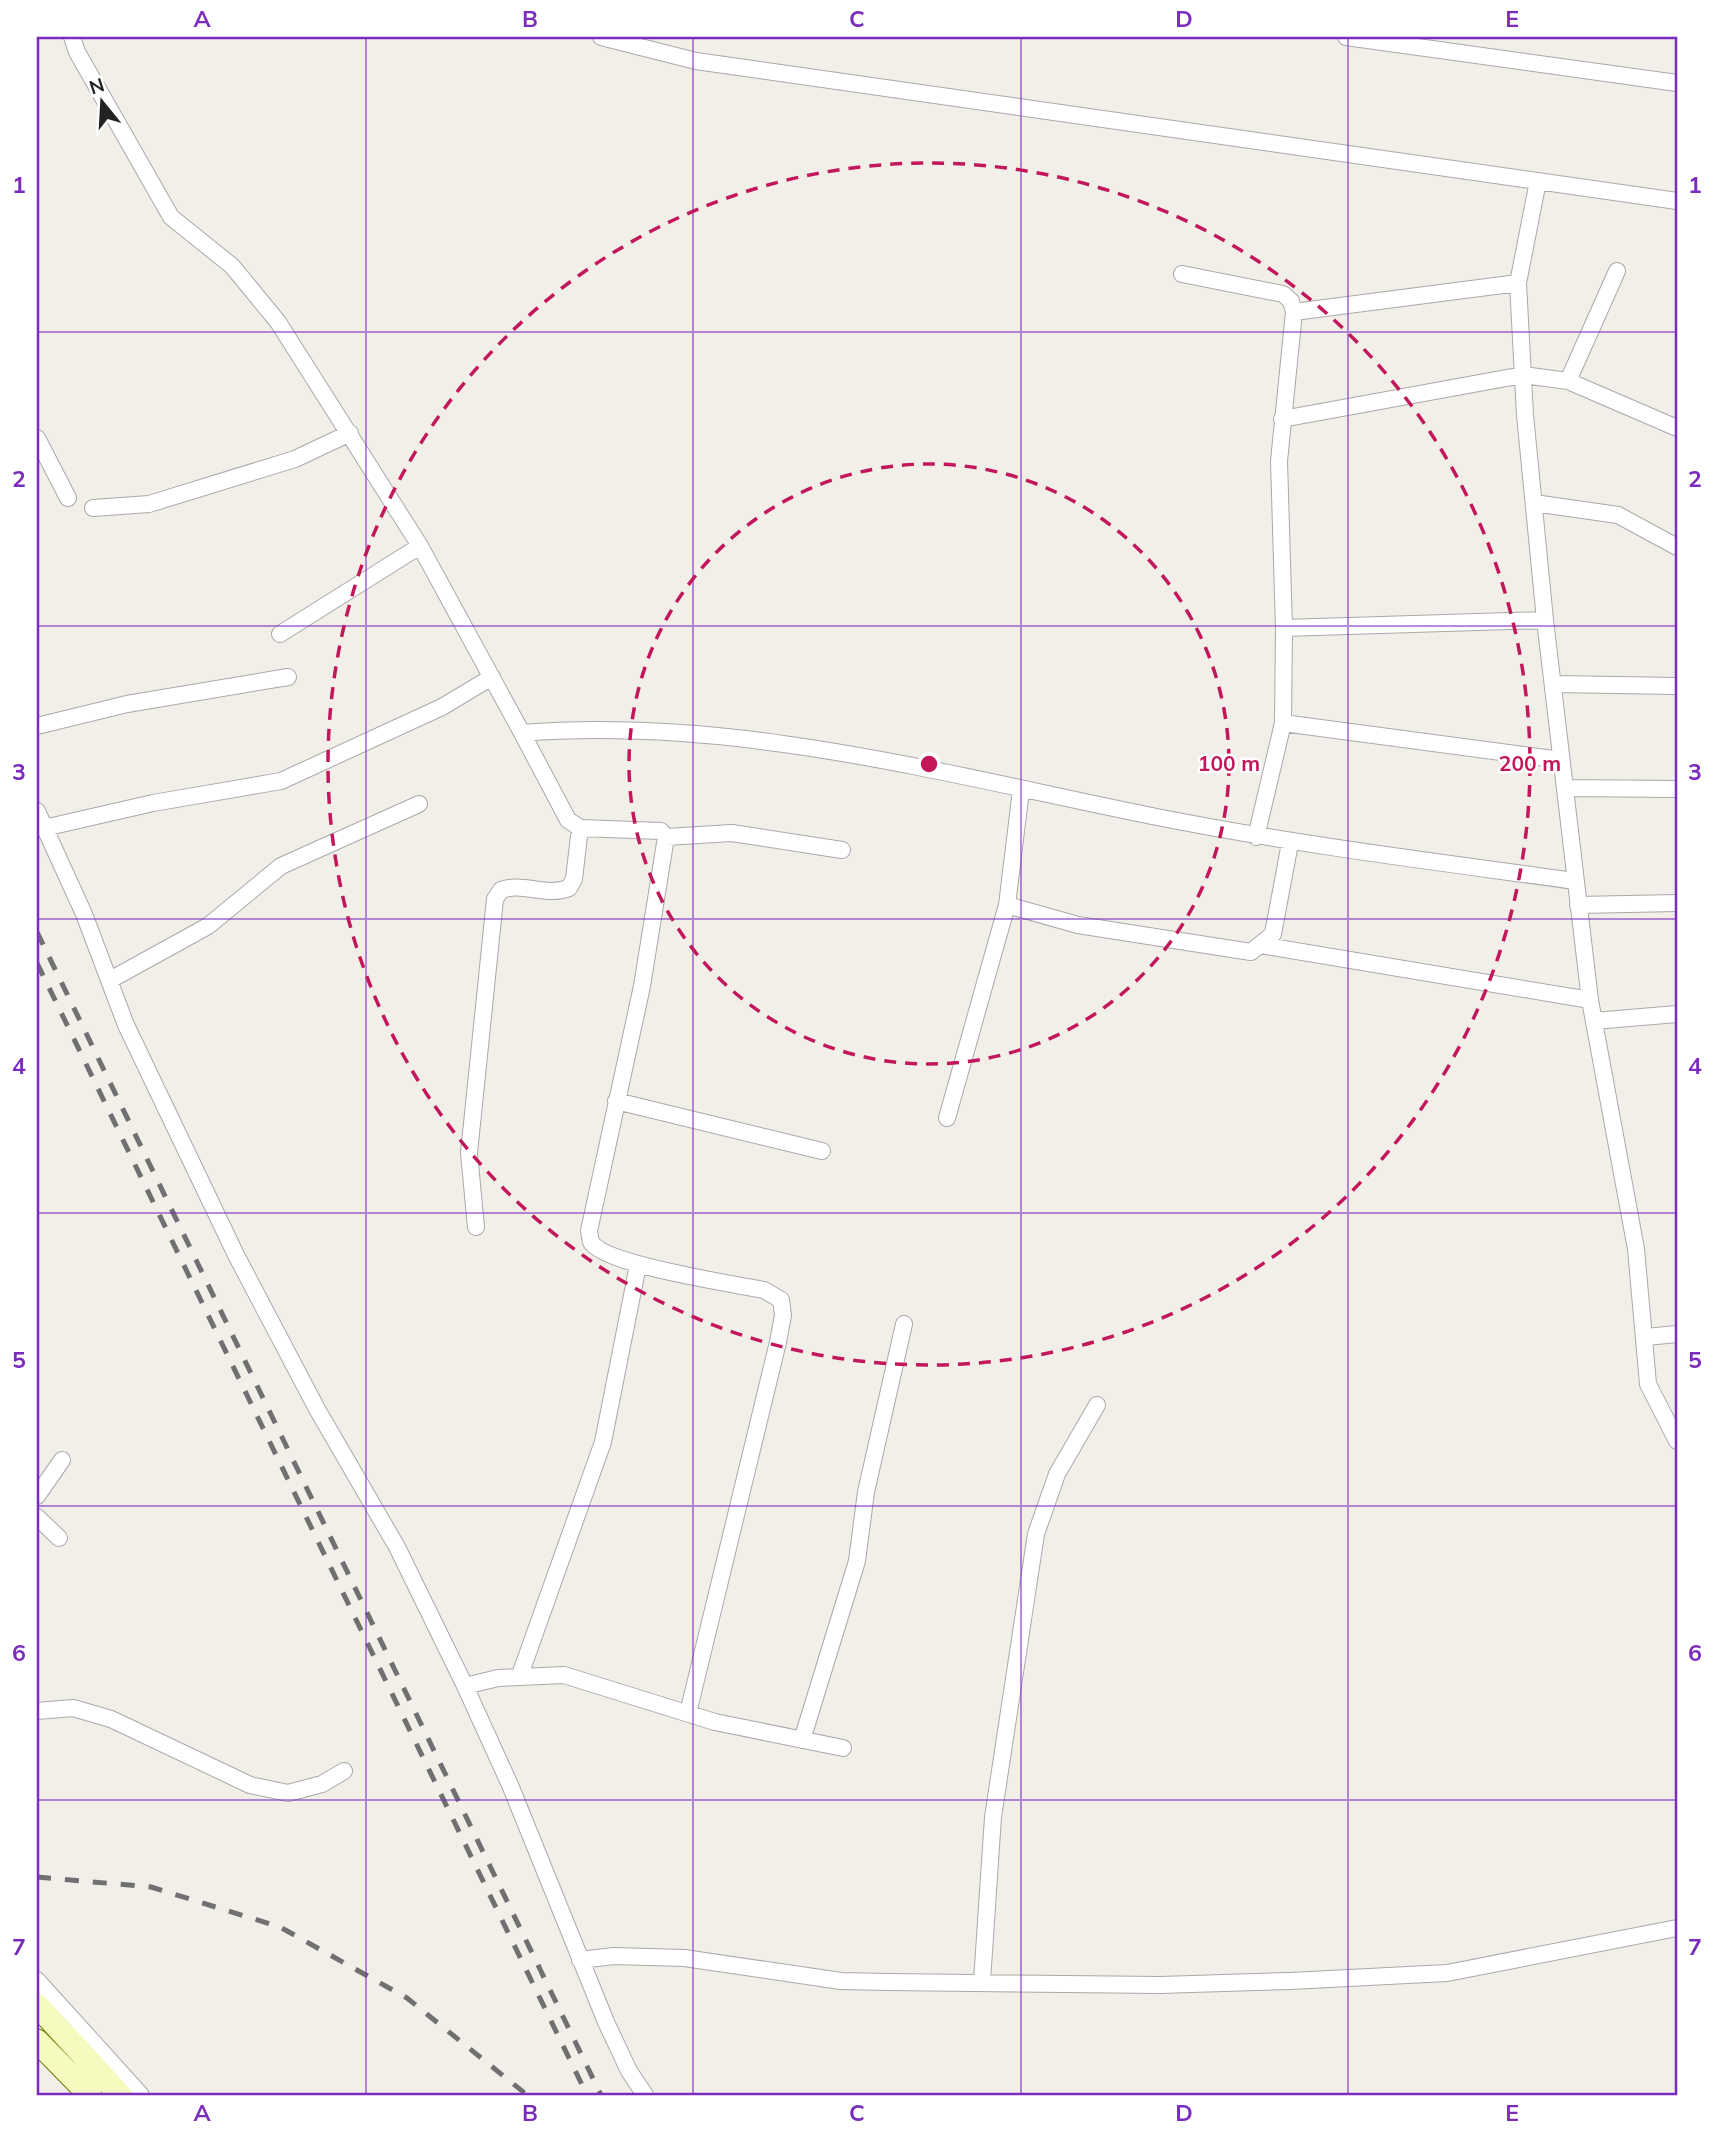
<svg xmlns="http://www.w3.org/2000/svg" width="1714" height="2132" viewBox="0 0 1714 2132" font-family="Mulish,sans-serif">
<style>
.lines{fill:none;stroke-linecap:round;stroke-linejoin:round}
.minor-casing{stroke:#a9a9a9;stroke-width:18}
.secondary-casing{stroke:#707d05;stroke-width:25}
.minor{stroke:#fff;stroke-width:16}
.secondary{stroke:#f7fabf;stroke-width:23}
.rail{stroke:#707070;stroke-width:5;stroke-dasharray:14 14;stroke-linecap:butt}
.grid{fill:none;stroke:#7b2cbf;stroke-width:2;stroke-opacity:0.55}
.ring{fill:none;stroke:#c2185b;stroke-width:3.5;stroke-dasharray:12 9}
.centre{fill:#c2185b;stroke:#fff;stroke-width:3.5}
.ring-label{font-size:21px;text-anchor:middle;font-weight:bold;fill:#c2185b;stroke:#fff;stroke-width:5;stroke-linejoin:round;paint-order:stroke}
.neatline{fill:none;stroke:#7b2cbf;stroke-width:2.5}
.grid-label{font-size:23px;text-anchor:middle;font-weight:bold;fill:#7b2cbf}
</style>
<rect width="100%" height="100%" fill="#f2efe9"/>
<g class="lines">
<!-- minor casing -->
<g class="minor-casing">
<path id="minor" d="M72 37 77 52 171 217 232 266 278 322 420 546 522 733C738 716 952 776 1162 818 1299 845 1437 862 1575 881
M601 37 696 61 1677 201
M1346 37 1677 83
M1538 181 1518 283 1525 415 1545 620 1590 1000 1636 1249 1648 1384 1677 1441
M1182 274 1283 294 1291 301 1294 312 1279 461 1284 628 1283 723 1256 837
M1294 312 1518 283
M1568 381 1617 271
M1282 419 1523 375 1568 381 1677 428
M37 438 68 498
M1534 503 1618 515 1677 547
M93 508 149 504 295 459 350 433
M1284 628 1545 620
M280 634 420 546
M1553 684 1677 686
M1283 723 1561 760
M37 726 127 704 288 677
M522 733 568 820 580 828 661 831 666 837 642 986 589 1231C590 1235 590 1239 591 1242 605 1265 734 1284 764 1290L781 1300 783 1315 778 1342 688 1713
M1565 788 1677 789
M1021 790 1007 905 1078 925 1251 952 1273 934 1290 843
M37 811 84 914 126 1025 236 1255 317 1409 397 1547 465 1686 510 1785 606 2022 629 2071 645 2095
M44 828 153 803 281 781 442 707 492 677
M666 837 732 833 842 850
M1578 905 1677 903
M1260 945 1590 1000
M110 980 208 926 281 866 419 804
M1594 1021 1677 1014
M616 1101 822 1151
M947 1118 1007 905
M476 1227 469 1153 495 899 501 890C523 882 546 897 569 888L574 879 580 828
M1646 1337 1677 1334
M37 1496 62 1460
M37 1517 59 1538
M520 1675 603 1442 638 1265
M465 1686 498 1678 564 1675 715 1722 843 1748
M37 1711 73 1708 111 1719 250 1785 288 1793 322 1784 344 1771
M802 1740 857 1561 866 1492 904 1324
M580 1960 614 1956 684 1958 841 1981 887 1982 1160 1985 1290 1981 1447 1973 1677 1928
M37 1980 141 2095
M982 1981 993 1817 1036 1534 1057 1474 1097 1405"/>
</g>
<!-- secondary casing -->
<g class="secondary-casing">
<path id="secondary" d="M37 2005 120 2095
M37 2041 90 2095"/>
</g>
<!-- minor -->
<use href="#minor" class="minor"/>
<!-- secondary -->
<use href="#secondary" class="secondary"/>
<!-- rail -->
<path class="rail" d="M37 932 601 2095
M37 963 587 2095
M37 1877 151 1887 280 1927 407 1998 527 2095"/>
</g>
<!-- grid -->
<path class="grid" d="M366 37V2095M693 37V2095M1021 37V2095M1348 37V2095M37 332H1677M37 626H1677M37 919H1677M37 1213H1677M37 1506H1677M37 1800H1677"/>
<!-- distance rings -->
<g class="ring">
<circle cx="929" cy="764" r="300"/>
<circle cx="929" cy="764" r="601"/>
</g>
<circle cx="929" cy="764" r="10" class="centre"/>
<g class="ring-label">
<text x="1229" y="771">100 m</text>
<text x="1530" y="771">200 m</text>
</g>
<!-- border -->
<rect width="1714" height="2132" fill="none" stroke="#ffffff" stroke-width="77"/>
<!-- north arrow -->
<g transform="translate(102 102) rotate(342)" stroke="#ffffff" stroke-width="5" paint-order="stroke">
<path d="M0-5L12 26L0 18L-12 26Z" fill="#222222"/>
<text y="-10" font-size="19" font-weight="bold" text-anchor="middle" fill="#222222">N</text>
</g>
<rect x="38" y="38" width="1638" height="2056" class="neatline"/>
<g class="grid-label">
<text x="202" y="27">A</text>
<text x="530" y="27">B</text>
<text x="857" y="27">C</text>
<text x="1184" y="27">D</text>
<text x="1512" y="27">E</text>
<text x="19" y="193">1</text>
<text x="1695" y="193">1</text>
<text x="19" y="487">2</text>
<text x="1695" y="487">2</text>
<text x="19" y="780">3</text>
<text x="1695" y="780">3</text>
<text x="19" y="1074">4</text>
<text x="1695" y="1074">4</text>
<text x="19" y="1368">5</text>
<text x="1695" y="1368">5</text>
<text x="19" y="1661">6</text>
<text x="1695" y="1661">6</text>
<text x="19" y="1955">7</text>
<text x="1695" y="1955">7</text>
<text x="202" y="2121">A</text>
<text x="530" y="2121">B</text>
<text x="857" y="2121">C</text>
<text x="1184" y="2121">D</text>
<text x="1512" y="2121">E</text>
</g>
</svg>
